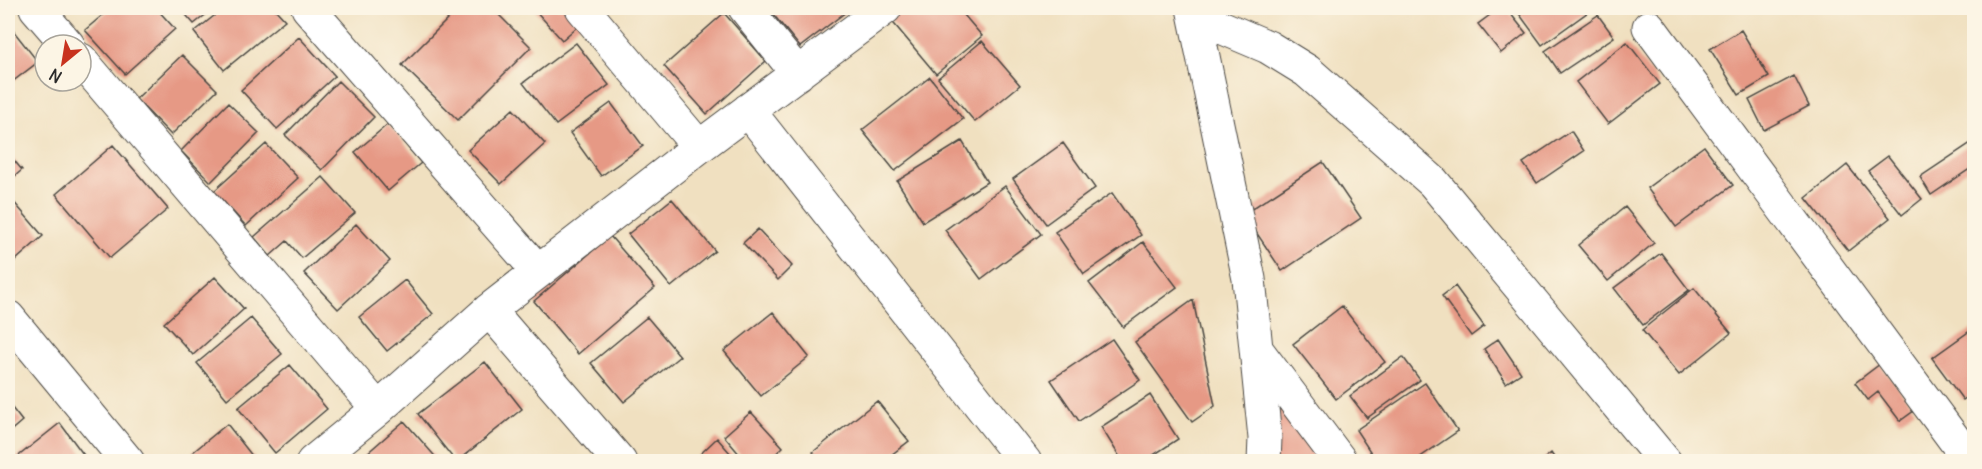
<svg xmlns="http://www.w3.org/2000/svg" width="1982" height="469" viewBox="0 0 1982 469" font-family="Delius,sans-serif">
<style>
.building{fill:#e69985}
.lines{fill:none;stroke-linecap:round;stroke-linejoin:round}
.minor-casing{stroke:#494641;stroke-width:35}
.minor{stroke:#fff;stroke-width:33}
</style>
<rect width="100%" height="100%" fill="#fcf5e5"/>
<filter id="ink" filterUnits="userSpaceOnUse"><feTurbulence type="fractalNoise" baseFrequency=".0167" numOctaves="2"/><feDisplacementMap in="SourceGraphic" scale="12" xChannelSelector="R" yChannelSelector="G"/><feConvolveMatrix kernelMatrix="1 2 1 2 8 2 1 2 1" color-interpolation-filters="sRGB"/></filter>
<filter id="wash" filterUnits="userSpaceOnUse"><feTurbulence type="fractalNoise" baseFrequency=".008" numOctaves="4" result="noise"/><feDisplacementMap in="SourceGraphic" scale="24" xChannelSelector="R" yChannelSelector="G"/><feGaussianBlur stdDeviation="1.35" result="paint"/><feColorMatrix in="noise" values="0 0 0 0 0 0 0 0 0 0 0 0 0 0 0 0 0 1.4 0 .05"/><feComposite in="paint" operator="in"/></filter>
<g filter="url(#wash)">
<rect width="100%" height="100%" fill="#f0e0c0"/>
<g id="blocks">
<!-- building -->
<path class="building" d="M111 8H156L175 29 125 74 85 30Z
M180 8H214L194 24Z
M224 8H274L285 20 224 70 194 32Z
M459 8H492L531 47 458 120 402 65Z
M533 8H576L586 19 562 40Z
M768 8H851L800 47Z
M904 8H958L982 36 936 74 890 19Z
M1484 8H1506L1526 33 1501 53 1478 24 1490 15Z
M1515 8H1585L1588 12 1542 45Z
M724 13 766 61 707 114 664 66Z
M1598 15 1614 37 1560 73 1545 51Z
M8 24 38 62 8 85Z
M1741 30 1769 77 1739 95 1710 49Z
M299 37 335 76 277 129 241 90Z
M982 41 1020 85 975 122 938 78Z
M1627 42 1660 84 1608 124 1576 82Z
M576 43 609 85 556 125 523 83Z
M182 55 217 90 171 135 136 99Z
M1794 76 1809 106 1764 130 1749 100Z
M930 77 963 119 895 171 862 130Z
M338 81 374 117 322 170 285 135Z
M228 103 259 133 211 182 181 151Z
M611 103 643 146 601 176 570 133Z
M513 109 545 144 501 184 468 150Z
M388 124 421 163 388 191 355 152Z
M1571 131 1584 151 1537 183 1523 163Z
M962 141 987 182 923 222 897 181Z
M1974 141V166L1931 195 1920 177Z
M1063 143 1095 188 1046 224 1013 179Z
M266 144 298 178 246 226 214 191Z
M113 145 168 209 110 258 56 194Z
M1704 146 1733 185 1676 227 1647 188Z
M8 153 22 170 8 182Z
M1888 156 1922 199 1902 215 1868 171Z
M1323 162 1361 218 1282 271 1244 214Z
M1847 165 1890 218 1848 251 1806 198Z
M323 177 355 213 302 258 287 241 270 256 254 237Z
M1005 186 1041 234 981 279 945 230Z
M1112 193 1141 235 1084 274 1055 232Z
M672 199 715 251 671 287 628 234Z
M12 200 43 236 8 267V205Z
M1625 207 1654 243 1608 281 1578 245Z
M356 224 390 261 338 309 304 273Z
M758 229 792 266 778 280 743 243Z
M610 236 655 288 578 354 534 301Z
M1143 242 1177 287 1123 327 1089 283Z
M1661 253 1689 290 1643 325 1614 288Z
M215 277 244 309 193 355 164 323Z
M405 280 433 314 387 351 359 317Z
M1455 286 1484 326 1471 336 1442 296Z
M1694 288 1731 333 1679 375 1642 330Z
M1193 300 1215 406 1192 422 1135 342Z
M1342 306 1385 362 1336 399 1293 344Z
M773 312 809 357 761 396 724 351Z
M647 317 680 356 624 402 591 363Z
M251 318 282 354 227 399 197 363Z
M1974 328V392L1963 400 1932 358Z
M1112 339 1140 380 1079 421 1051 380Z
M1498 339 1521 373 1506 383 1484 349Z
M1403 357 1420 380 1367 418 1350 396Z
M485 362 522 409 456 462 418 414Z
M1880 364 1915 410 1900 421 1878 392 1868 400 1855 383Z
M290 365 327 409 275 453 238 408Z
M1425 383 1458 431 1413 462H1377L1356 430Z
M1150 395 1178 439 1143 462H1123L1101 427Z
M1276 397 1326 462H1273Z
M877 401 909 441 882 462H821L813 452Z
M8 403 22 421 8 433Z
M751 412 783 447 767 462H746L724 436Z
M404 421 440 462H357Z
M60 423 89 462H11Z
M227 424 257 462H181Z
M717 438 738 462H692Z
M1551 453 1557 462H1540Z"/>
</g>
</g>
<g filter="url(#ink)">
<use href="#blocks" fill-opacity="0" stroke="#494641" stroke-width="1.5"/>
<g class="lines">
<!-- minor casing -->
<g class="minor-casing">
<path id="minor" d="M36 8 68 45
M308 8 538 271
M582 8 699 147
M745 8 798 74
M1193 8 1249 279 1265 438 1264 462
M1195 16 1268 47 1307 71 1433 182 1665 462
M1649 27 1971 462
M81 60 378 409
M748 110 1025 462
M489 310 620 462
M8 317 128 462
M1256 349 1341 462
M313 462 378 409 489 310 699 147 885 8"/>
</g>
<!-- minor -->
<use href="#minor" class="minor"/>
</g>
</g>
<!-- margin -->
<rect width="1982" height="469" fill="none" stroke="#fcf5e5" stroke-width="30"/>
<!-- north arrow -->
<g transform="translate(63 63) rotate(210)"><circle r="28" fill="#fcf5e5" stroke="#a8a49b" stroke-width="1.5"/>
<path d="M0-4.5L10 22L0 15L-10 22Z" fill="#c8321e"/>
<text y="-9" font-size="16" font-weight="bold" text-anchor="middle" fill="#2b2b2b">N</text>
</g>
</svg>
